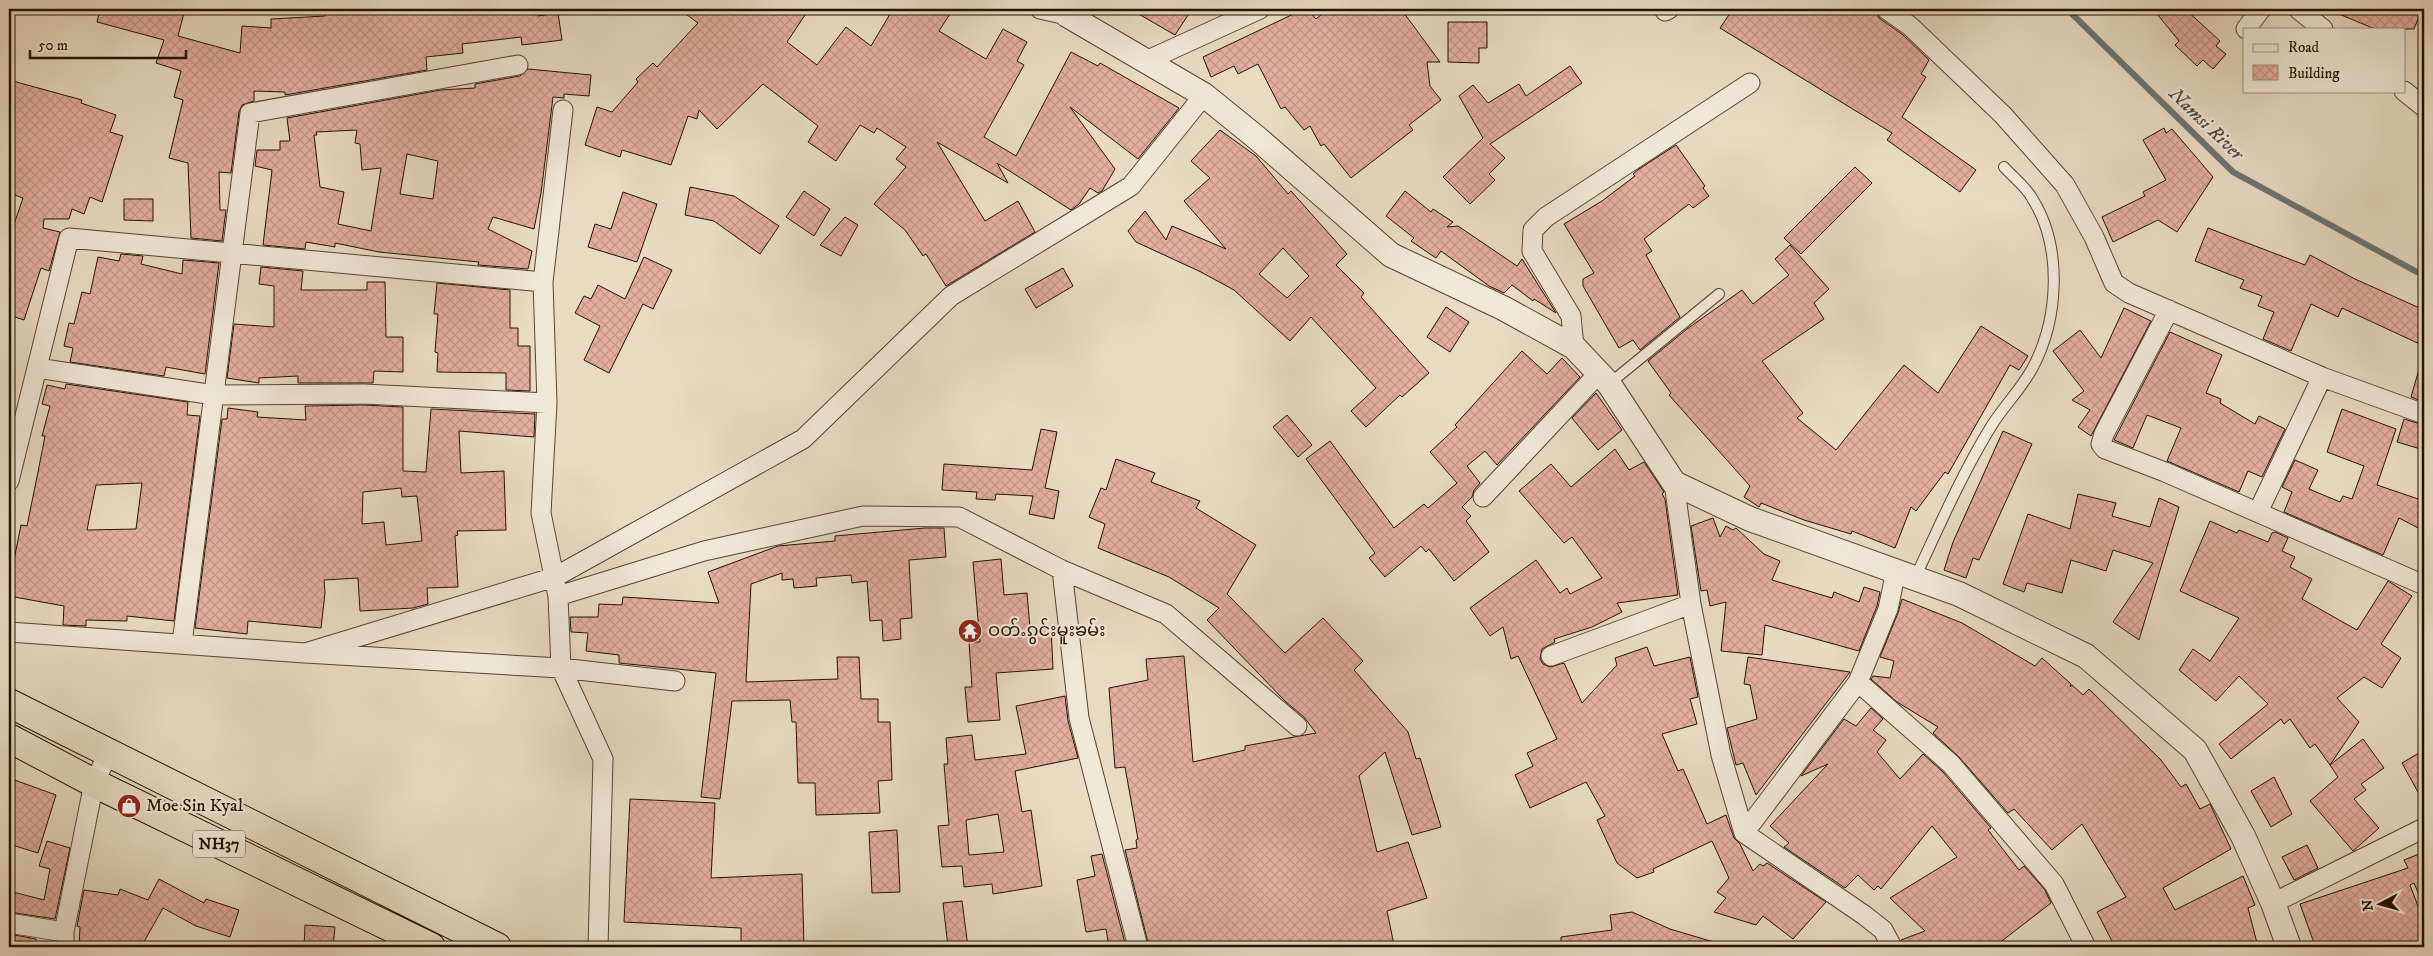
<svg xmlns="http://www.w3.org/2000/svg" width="2433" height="956" viewBox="0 0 2433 956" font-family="'IM FELL DW Pica','Noto Sans Myanmar',serif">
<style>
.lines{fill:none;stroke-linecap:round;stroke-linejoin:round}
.stream{stroke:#6c7572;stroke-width:6}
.building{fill:url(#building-cross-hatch);stroke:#251100;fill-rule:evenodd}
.service-casing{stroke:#564430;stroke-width:12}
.minor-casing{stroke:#564430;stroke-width:21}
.tertiary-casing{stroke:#564430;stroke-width:26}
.trunk-casing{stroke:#251100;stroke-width:30}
.service{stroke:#f0e8d7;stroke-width:10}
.minor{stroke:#f0e8d7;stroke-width:19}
.tertiary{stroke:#f0e8d7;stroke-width:24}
.trunk{stroke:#e8dbc2;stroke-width:28}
.labels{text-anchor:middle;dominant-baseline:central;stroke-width:4.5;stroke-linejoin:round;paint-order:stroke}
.shield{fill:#f0e8d7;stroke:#625240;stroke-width:1}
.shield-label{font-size:16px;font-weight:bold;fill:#251100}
.poi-label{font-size:18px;fill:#251100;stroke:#f0e8d7;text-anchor:start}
.water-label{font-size:19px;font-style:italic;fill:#4f4b42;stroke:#f0e8d7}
</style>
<defs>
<pattern id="building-cross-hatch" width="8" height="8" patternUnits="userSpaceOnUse" patternTransform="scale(1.25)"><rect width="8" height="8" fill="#e4aea0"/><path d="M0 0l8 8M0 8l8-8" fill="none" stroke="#c39588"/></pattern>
</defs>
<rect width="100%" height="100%" fill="#e8dbc2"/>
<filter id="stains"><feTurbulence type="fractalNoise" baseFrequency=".004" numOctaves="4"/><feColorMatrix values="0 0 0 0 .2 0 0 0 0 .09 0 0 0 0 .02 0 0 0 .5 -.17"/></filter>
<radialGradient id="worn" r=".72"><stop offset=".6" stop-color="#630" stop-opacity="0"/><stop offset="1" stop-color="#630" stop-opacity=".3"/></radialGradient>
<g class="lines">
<!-- stream -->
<path class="stream" d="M2067 9 2233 172 2417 272H2424"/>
</g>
<!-- building -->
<path class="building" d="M100 9H185L178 36 240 53 242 26 271 28V19L325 16V9H537L538 16 558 13 562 40 522 45 521 37 462 44 463 53 426 57 427 70 285 95V92L254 91V101L242 105 239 112 231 173 219 172 220 210H226L222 241 191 238 188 163 169 158 183 100 174 97 181 71 156 63 164 40 97 22Z
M679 9H809L787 42 817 65 846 27 871 46 893 9H953L939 31 986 59 1003 29 1027 42 1017 61 1024 65 984 137 1016 156 1071 52 1098 66 1100 63 1179 108 1138 159 1070 107 1115 169 1102 191 1098 193 1090 188 1079 204 1071 210 997 163 1008 183 937 142 985 221 1018 201 1035 232 946 286 926 254 923 256 905 230 874 204 906 167 896 159 906 147 877 128 874 133 860 125 836 161 808 142 818 126 763 84 717 129 699 110 697 119 688 116 671 165 622 150 620 157 585 145 597 107 612 112 638 82 636 79 653 63 657 67 698 23Z
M1130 9H1192L1175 35Z
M1304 9H1308L1316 19 1328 9H1401L1440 62H1427L1430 86 1441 100 1409 125 1413 130 1351 178 1324 144 1321 146 1310 126 1304 130 1285 107 1281 109 1258 64 1238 74 1234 66 1211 77 1203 57Z
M1733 9H1875L1879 18 1903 35 1929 60 1921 74 1926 77 1902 117 1976 170 1960 192 1887 140 1892 133 1720 28Z
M2153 9H2185L2220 41 2216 46 2226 54 2213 69 2203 60 2197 66 2175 45 2179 41Z
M2327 9H2422L2414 29H2375Z
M1448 22H1487V48H1479V63L1448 62Z
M1570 66 1582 83 1490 144 1505 158 1489 174 1495 180 1470 204 1443 177 1483 138 1459 96 1473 85 1488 103 1519 84 1526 96Z
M528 69 591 75 589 96 564 94V98L553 97 541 193 534 229 493 217 488 229 532 251 528 269 478 265 479 262 379 252 335 243V247L306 242 305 249 263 245 272 170 255 166 257 150H280V141H290L287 118 441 90 475 88V84L520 76ZM357 130 355 143 360 144 362 170 381 168 371 231 338 224 344 192 320 187 314 135H317L316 132ZM407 154 438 161 433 199 400 194Z
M9 80 82 100 81 103 116 115 110 132 123 136 102 202 90 197 84 214 72 209 69 219H44L43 228 60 232 49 271 41 268 24 320 9 315V239L23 198 9 193V135L13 119 9 118Z
M2164 128 2166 133 2172 129 2213 177 2177 232 2158 220 2113 242 2102 217 2145 196 2143 192 2166 180 2143 140Z
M1220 130 1256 156 1288 194 1291 191 1347 254 1336 265 1364 293 1361 297 1429 373 1402 397 1400 395 1366 427 1351 411 1376 388 1311 317 1290 341 1234 290 1199 271 1136 242 1128 231 1145 211 1166 240 1172 226 1226 249 1184 201 1210 178 1191 161ZM1283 248 1309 276 1287 298 1259 274Z
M1676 145 1705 186 1703 188 1709 196 1693 208 1689 204 1644 239 1652 251 1646 255 1680 317 1640 350 1633 340 1619 348 1583 286V279L1594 273 1564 224 1602 201 1635 176 1633 174 1639 169Z
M1855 167 1872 183 1801 254 1784 238Z
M690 187 734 196 779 226 760 254 714 221 685 215Z
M804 191 830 209 814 236 786 217Z
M1405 191 1431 212 1433 209 1453 222 1447 227 1458 226 1517 266 1522 259 1556 313 1534 299 1533 301 1512 285 1504 293 1489 286 1441 251 1436 258 1411 241 1414 238 1386 216Z
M623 192 657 204 637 262 588 247 595 224 611 229Z
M124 199H153V221L124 220Z
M845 217 858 225 841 256 820 245Z
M2208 228 2305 265 2310 255 2355 279 2424 310V346L2342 308 2338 317 2311 304 2291 351 2263 339 2274 312 2258 306 2262 296 2240 288 2244 280 2195 261Z
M1790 245 1829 289 1814 303 1824 319 1762 361 1803 413 1797 418 1836 450 1904 365 1938 393 1981 326 2028 356 2019 370 2010 365 1948 474 1945 472 1916 511 1911 507 1895 548 1852 531 1851 534 1804 520 1761 503 1759 507 1744 497 1750 486 1669 395 1671 393 1648 361 1687 329 1742 290 1753 304 1789 275 1775 259Z
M121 254 143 256 141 264 182 274 183 260 219 263 205 374 166 367 164 376 70 362 73 348 64 346 69 323 74 324 82 292 90 294 98 257 119 261Z
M644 257 672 270 653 309 643 304 609 373 584 360 600 326 575 313 584 296 591 299 598 285 625 299Z
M261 267 303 271 301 290H367V282H385L386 337H403V372L374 371 373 383H298V376L259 378V383L227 378 234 324 274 327V286L259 284Z
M1063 268 1073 286 1036 308 1025 289Z
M437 283 510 290V328H518V346H530V391L506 390V373L437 372 438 353 435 352 438 314H434Z
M1446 307 1469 322 1450 352 1427 337Z
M2124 308 2151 321 2091 436 2078 427 2090 410 2072 400 2084 391 2053 351 2080 330 2101 358Z
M2170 332 2222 355 2206 393 2221 399 2220 403 2255 424 2259 416 2285 429 2262 477 2248 471 2239 492 2167 461 2181 428 2147 415 2133 448 2114 440Z
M1522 351 1547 374 1562 358 1580 377 1497 465 1485 451 1467 466 1480 483 1474 490 1472 497 1462 507 1471 516 1466 521 1489 552 1454 581 1429 549 1426 552 1421 546 1385 577 1369 558 1375 553 1306 459 1330 441 1394 528 1424 504 1428 508 1457 483 1430 452 1457 427 1455 425Z
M2420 366 2424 367V402L2411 397Z
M66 384 188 402 187 415 200 416 174 621 127 616V621L86 620V626L63 625 64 606 9 596V559L14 560 21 525 27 526 38 472 45 436H42L50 406 42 404 47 385 65 389ZM142 483 136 529 87 530 96 485Z
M1596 393 1622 430 1598 450 1572 418Z
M364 405 403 407V471L426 472 431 409 535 414 534 437 459 431 461 473 504 471 506 530 457 531 458 535 455 536 458 587 427 588 428 604 413 608 360 611 358 578 324 580 325 593 321 628 248 621 247 634 195 628 222 419H227L228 408 258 412 257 417 306 420 305 406ZM401 488 402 497 417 496 422 541 386 545 384 522 362 524 363 492Z
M2342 409 2396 429 2377 485 2424 501V531L2399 518 2383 555 2284 512 2292 492 2282 487 2295 460 2318 470 2309 489 2340 502 2343 496 2352 499 2364 466 2327 452Z
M1287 415 1312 445 1298 457 1273 427Z
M2404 419 2424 425V450L2397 442Z
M1041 429 1057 432 1045 488 1059 491 1054 519 1029 514 1033 496 996 494 995 500 976 499 977 492 942 490 944 464 1032 470Z
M2003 431 2032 444 1979 560 1973 558 1966 578 1944 570 1953 542Z
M1615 449 1629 470 1644 462 1664 492 1662 494 1665 499 1678 595 1617 603 1622 612 1592 627 1554 639 1555 642 1542 649 1540 659 1543 664 1550 667 1564 663 1582 703 1617 665 1615 658 1647 647 1654 666 1690 657 1698 697 1690 699 1697 724 1662 734 1678 771 1683 769 1707 824 1726 815 1734 838 1740 844 1753 871 1760 864 1763 866 1767 863 1826 902 1793 939 1763 916 1756 925 1714 912 1726 898 1717 892 1729 878 1712 841 1653 869 1654 872 1637 878 1617 863 1597 820 1605 816 1586 782 1530 808 1515 775 1533 766 1527 753 1557 739 1518 656 1511 659 1503 627 1490 636 1470 608 1536 560 1560 593 1567 588 1570 594 1602 578 1572 537 1564 543 1519 491 1551 464 1571 487Z
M1116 459 1155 473 1151 482 1200 501 1196 508 1256 545 1227 594 1285 653 1323 618 1363 661 1354 670 1408 732 1416 759 1420 758 1441 827 1412 835 1385 752 1359 776 1377 852 1408 842 1427 898 1387 911 1394 945 1382 947H1149L1125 850 1137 848 1136 840 1138 839 1125 767 1115 768 1109 688 1148 680 1146 659 1184 656 1193 762 1245 750V746L1316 733 1304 717 1286 702 1207 620 1219 608 1169 577 1098 548 1105 524 1089 517 1101 488 1106 490Z
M2078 494 2116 503 2112 516 2150 527 2159 498 2179 507 2139 640 2113 622 2153 563 2113 550 2106 571 2071 560 2062 593 2027 583 2024 592 2003 584 2028 514 2070 529Z
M1713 518 1720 537 1726 526 1733 530 1736 528 1764 554 1780 561 1772 580 1832 598 1834 592 1859 602 1864 587 1880 592 1877 606 1859 651 1765 625 1762 655 1721 651 1726 602 1710 606 1707 590 1701 591 1691 526Z
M2210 521 2237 533 2239 530 2268 542 2272 533 2275 532 2288 538 2282 551 2295 557 2290 567 2312 579 2302 599 2357 630 2388 581 2412 596 2381 644 2401 658 2382 688 2364 677 2337 698 2359 722 2330 765 2315 744 2310 748 2290 719 2284 724 2281 719 2231 759 2219 744 2268 704 2239 676 2216 701 2179 670 2193 649 2210 661 2239 618 2180 591Z
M925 528H944L946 557 909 560 912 618 900 619 901 639 883 641 882 620 870 621 867 581 852 583 851 575 816 578 817 586 794 588 793 579 782 580V573L751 584 746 682 838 679 837 657H859L861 699H878V722H890L892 780 878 781 880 813 816 815 815 783H798L796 722H792L790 700 732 701 720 799 701 797 716 673 619 663V655L586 651 588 633 571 632 570 617H598L599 604 622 605 623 597 719 603 708 572 778 546 835 541V536Z
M1001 559 1004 595 1027 593 1030 628 1051 626 1053 669 996 673 1000 720 968 722 965 687H972L969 642H980L973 562Z
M1902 599 1962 623 2035 666 2042 658 2071 684 2070 687 2072 685 2083 695 2089 689 2161 760 2181 787 2186 784 2200 809 2210 804 2231 849 2163 888 2175 910 2243 876 2255 905 2248 908 2258 947H2115L2097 912 2126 897 2082 824 2052 850 2014 809 2008 813 1959 757 1933 733 1938 727 1897 702 1871 679 1873 676 1890 678 1894 661 1880 657 1898 613Z
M1748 657 1850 672 1756 795 1743 763 1736 765 1727 728 1757 719 1750 685 1744 684Z
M1065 696 1068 721 1078 758 1015 771 1022 812 1031 810 1042 886 993 894 992 884 964 887 962 866 942 867 938 826 949 825 944 764H948L946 738 972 735 975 760 1026 754 1016 706ZM998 814 1004 852 969 855 966 820Z
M1871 708 1883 719 1873 730 1886 740 1877 752 1900 779 1923 754 1943 772 1991 828 1988 830 2019 870 2024 866 2045 890 2051 903 1994 947H1903L1901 940 1925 931 1890 898 1957 857 1932 826 1881 889 1878 886 1874 890 1858 875 1845 888 1784 847 1789 843 1770 826 1828 764 1801 776 1844 719 1856 726Z
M2363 739 2384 768 2361 784 2366 790 2354 799 2379 828 2353 851 2310 801 2338 777 2330 765Z
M2424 750V803L2402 763Z
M2274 777 2292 814 2271 827 2251 791Z
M9 778 56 795 38 853 9 844Z
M630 799 715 803 711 878 802 874 804 947H741V928L624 922Z
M897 830 900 892 872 893 869 832Z
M47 841 70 848 55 919 9 912V891L44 900 50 869 39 866Z
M2307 845 2318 868 2294 880 2282 857Z
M2424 852V907L2414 883 2410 885 2424 922V947H2322L2320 941 2314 943 2300 904 2408 868 2404 860Z
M1102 854 1126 947H1109L1106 929 1086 932 1077 880 1095 876 1091 856Z
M159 879 204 903 206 899 239 910 230 937 196 926 163 908 141 947H79L80 927 77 926 84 890 118 895 120 889 148 900Z
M962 901 968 947H948L943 903Z
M1632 912 1670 929 1717 943 1716 947H1561V937L1612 930 1610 915Z
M305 925 335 927 333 947H304Z
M9 934 36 939V947H9Z"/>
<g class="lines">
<!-- service casing -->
<g class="service-casing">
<path id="service" d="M1609 384 1719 294
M1915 578C1939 527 1962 473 1992 425 2004 406 2021 389 2032 369 2059 319 2063 247 2032 198 2026 187 2013 177 2004 167"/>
</g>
<!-- minor casing -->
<g class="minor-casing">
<path id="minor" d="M1040 9 1067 15
M1886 9 1910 26 2003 115 2065 185 2094 237 2114 283 2129 293 2322 377 2424 414
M2298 9 2323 29
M1665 11 1669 9
M2246 29 2261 9
M1146 61 1260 9
M2404 91 2424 107
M563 110 543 282 547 403 541 513 558 596 561 668 603 759 598 947
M2169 310 2104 434 2101 444 2105 449 2165 472 2424 585
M1574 347 1571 316 1532 251 1533 230 1546 217 1750 83
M37 368 214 395 364 394 547 403
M9 481 69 238 543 282
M1674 483 1691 604 1721 755 1744 833 1864 915 1883 930 1892 947
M1483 497 1599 373
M2258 512 2322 377
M1062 570 1079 718 1138 947
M558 596 704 551 863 516 959 517 1062 570 1166 614 1297 726
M9 632 305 653 561 668 675 681
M182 643 250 113 518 65
M305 653 555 577 803 439 951 296 1131 186 1204 95
M1551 656 1691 604
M1858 682 1951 764 2054 884 2086 947
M1744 833 1858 682 1888 609 1896 571
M2273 903 2424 828
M9 923 64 932
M64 947V932L94 783 109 752"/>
</g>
<!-- tertiary casing -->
<g class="tertiary-casing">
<path id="tertiary" d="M1062 9 1067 15 1204 95 1257 138 1391 255 1503 308 1574 347 1609 384 1674 483 1750 519 1959 594 2086 656 2195 750 2243 836 2273 903 2289 947"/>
</g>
<!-- trunk casing -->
<g class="trunk-casing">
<path id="trunk" d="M9 703 497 947
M9 738 94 783 431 947"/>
</g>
<!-- service -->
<use href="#service" class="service"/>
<!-- minor -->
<use href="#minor" class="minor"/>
<!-- tertiary -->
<use href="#tertiary" class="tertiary"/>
<!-- trunk -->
<use href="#trunk" class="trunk"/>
</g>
<!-- icons -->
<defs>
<g id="temple-disc" transform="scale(1.25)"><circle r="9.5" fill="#8f2418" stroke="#f0e8d7"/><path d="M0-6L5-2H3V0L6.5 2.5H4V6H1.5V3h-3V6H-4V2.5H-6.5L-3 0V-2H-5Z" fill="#fff"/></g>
<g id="shop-disc" transform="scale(1.25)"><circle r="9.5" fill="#8f2418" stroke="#f0e8d7"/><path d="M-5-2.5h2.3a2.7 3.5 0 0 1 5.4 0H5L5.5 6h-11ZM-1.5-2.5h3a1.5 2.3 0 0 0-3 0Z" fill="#fff"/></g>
</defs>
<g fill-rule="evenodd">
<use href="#temple-disc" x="970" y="631"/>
<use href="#shop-disc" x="129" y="806"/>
</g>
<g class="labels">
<!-- shield labels -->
<rect class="shield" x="193" y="830.5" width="52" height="27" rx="4"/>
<g class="shield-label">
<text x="219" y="844">NH37</text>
</g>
<!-- poi labels -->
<g class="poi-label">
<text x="988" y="631">ဝတ်ႉၵွင်းမူးၶမ်း</text>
<text x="146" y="806">Moe Sin Kyal</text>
</g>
<!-- water labels -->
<g class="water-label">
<text transform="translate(2206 124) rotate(44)">Namsi River</text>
</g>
</g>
<!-- margin -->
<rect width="2433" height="956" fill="none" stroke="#e8dbc2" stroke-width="30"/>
<rect x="10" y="10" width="2413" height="936" fill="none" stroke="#251100" stroke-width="2.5"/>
<rect x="15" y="15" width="2403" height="926" fill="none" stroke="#251100"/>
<!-- legend -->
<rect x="2243" y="28" width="162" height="65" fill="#f0e8d7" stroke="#9f9281"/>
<rect x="2253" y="44" width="25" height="8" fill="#f0e8d7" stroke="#9f9281"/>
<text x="2288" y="52" font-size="15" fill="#251100">Road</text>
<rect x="2253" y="65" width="25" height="15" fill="url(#building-cross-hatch)" stroke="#9f9281"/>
<text x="2288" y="78" font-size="15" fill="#251100">Building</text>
<!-- north arrow -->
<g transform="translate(2380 904) rotate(264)" stroke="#f0e8d7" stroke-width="4" paint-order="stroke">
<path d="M0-4L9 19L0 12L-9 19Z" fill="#251100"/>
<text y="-8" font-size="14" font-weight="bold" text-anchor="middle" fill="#251100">N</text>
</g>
<!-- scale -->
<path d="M30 50v8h156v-8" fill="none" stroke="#251100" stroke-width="2.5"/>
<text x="38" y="50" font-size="15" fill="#251100" stroke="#f0e8d7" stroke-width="4" paint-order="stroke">50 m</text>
<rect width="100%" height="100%" filter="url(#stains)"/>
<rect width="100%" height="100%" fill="url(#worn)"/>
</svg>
